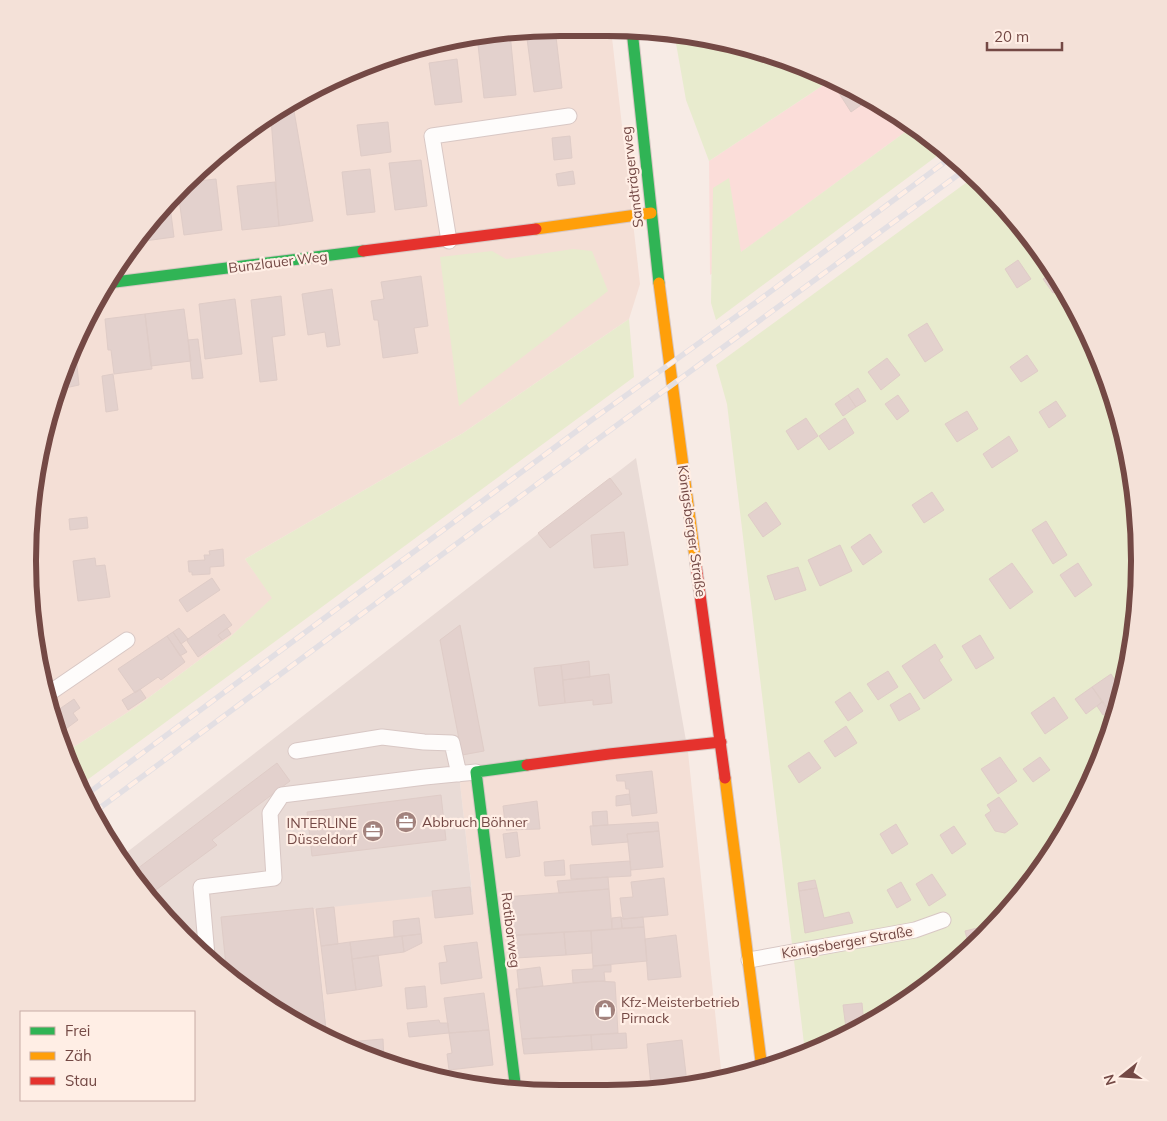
<svg xmlns="http://www.w3.org/2000/svg" width="1167" height="1121" viewBox="0 0 1167 1121" font-family="Mulish,sans-serif">
<style>
.residential{fill:#f4dfd6}
.commercial{fill:#fbddd9}
.industrial{fill:#e9dbd6}
.green{fill:#e8ebce}
.building{fill:#e3d1cd;stroke:#dfccc7}
.lines{fill:none;stroke-linecap:round;stroke-linejoin:round}
.lane-casing{stroke:#d8c7c4;stroke-width:17}
.fast-casing{stroke:#d6c6c2;stroke-width:13}
.slow-casing{stroke:#d6c6c2;stroke-width:13}
.jam-casing{stroke:#d6c6c2;stroke-width:13}
.lane{stroke:#fefcfb;stroke-width:15}
.fast{stroke:#30b455;stroke-width:11}
.slow{stroke:#ff9f0a;stroke-width:11}
.jam{stroke:#e5322d;stroke-width:11}
.rail-casing{stroke:#e3dfe3;stroke-width:5.5}
.rail{stroke:#ffeee5;stroke-width:4;stroke-dasharray:11;stroke-linecap:butt}
.labels{text-anchor:middle;dominant-baseline:central;stroke-width:4.5;stroke-linejoin:round;paint-order:stroke}
.street-label{font-size:14px;fill:#744945;stroke:#ffeee5}
.poi-label{font-size:14px;fill:#744945;stroke:#ffeee5;text-anchor:start}
.rim{fill:none;stroke:#744945;stroke-width:6}
</style>
<rect width="100%" height="100%" fill="#f7ebe5"/>
<!-- residential -->
<path class="residential" d="M560 28 611 29 640 284 629 319 463 433 245 559 273 598 229 638 136 707 66 752 46 699 29 596 32 491 56 389 99 294 160 209 236 137 356 68 456 38Z
M688 752 722 1079 642 1092H525L422 1075 328 1040 313 908 472 891 459 774Z"/>
<!-- commercial -->
<path class="commercial" d="M831 80 873 99 912 127 710 275 709 161Z"/>
<!-- industrial -->
<path class="industrial" d="M636 458 688 752 459 774 472 892 313 909 328 1040 236 983 160 912 122 856Z"/>
<!-- green -->
<path class="green" d="M674 32 778 56 831 80 709 161 686 100Z
M912 127 945 150 716 320 711 303 713 188 729 178 741 252Z
M974 177 1029 236 1084 325 1121 422 1138 525 1135 630 1111 732 1075 813 1072 815 1066 830 1007 912 931 983 842 1038 805 1052 727 404 716 365Z
M573 249 592 251 608 291 459 406 440 257 492 251 506 259Z
M629 319 634 377 79 786 66 752 136 707 229 638 272 598 245 559 463 433Z"/>
<!-- building -->
<path class="building" d="M555 28 562 88 534 92 526 31Z
M510 33 516 95 484 98 477 36Z
M457 59 462 102 435 105 429 63Z
M839 84 871 98 851 112 835 87Z
M294 111 313 221 279 226 271 118 276 115Z
M388 122 391 152 361 156 357 125Z
M570 136 572 158 554 160 552 138Z
M421 160 427 206 395 210 389 163Z
M370 169 375 212 347 215 342 172Z
M573 171 575 184 558 186 556 174Z
M216 179 222 230 184 235 178 192 189 182Z
M275 182 279 226 242 230 237 186Z
M170 206 174 237 137 242 160 209Z
M1018 260 1031 279 1017 288 1005 269Z
M1052 273 1061 288 1053 293 1043 279Z
M421 276 428 326 414 328 418 353 383 358 378 320H374L371 301 384 299 381 282Z
M332 289 340 345 327 347 325 332 308 335 302 294Z
M281 296 285 335 272 337 277 380 260 382 251 300Z
M235 299 242 354 205 359 199 304Z
M184 309 191 361 151 366 145 314Z
M145 314 152 369 114 374 111 350H108L105 319Z
M927 323 943 350 925 362 908 335Z
M198 339 203 378 192 379 188 340Z
M75 347 79 385 65 388 63 374Z
M1027 355 1038 371 1021 382 1010 367Z
M887 358 900 375 881 390 868 372Z
M113 374 118 410 106 412 102 376Z
M858 388 866 401 856 407 848 395Z
M848 395 856 407 843 416 835 404Z
M898 395 909 411 897 420 885 404Z
M1056 401 1066 416 1049 428 1039 412Z
M967 411 978 429 957 442 945 424Z
M806 418 818 436 798 450 786 431Z
M845 418 854 433 829 450 819 436Z
M1009 436 1018 451 992 468 983 454Z
M610 478 622 494 550 548 538 533Z
M932 492 944 510 924 523 912 505Z
M1134 499 1136 514 1129 502Z
M766 502 781 524 763 537 748 515Z
M87 517 88 528 70 530 69 519Z
M1046 521 1067 555 1053 564 1032 530Z
M624 532 628 565 594 568 591 535Z
M870 534 882 552 863 565 851 547Z
M840 545 852 571 820 586 808 560Z
M223 549 224 566 210 567V574L192 575V572H189L188 561 205 560 204 555H210L209 551Z
M95 558 96 566 105 565 110 597 78 601 73 561Z
M1012 563 1033 592 1010 609 989 579Z
M1078 563 1092 585 1075 597 1060 575Z
M798 567 806 590 775 600 767 576Z
M212 578 220 590 187 612 179 600Z
M224 614 232 625 218 635 222 640 198 657 187 641 188 639Z
M460 625 484 751 462 755 440 640Z
M179 628 188 639 181 644 173 632Z
M227 628 231 634 222 640 218 635Z
M173 632 187 652 180 656 167 636Z
M980 635 994 658 976 669 962 646Z
M167 636 185 662 161 680 158 677 135 693 118 669Z
M935 644 943 657 939 660 952 680 924 699 902 666Z
M589 661 590 677 563 680 561 665Z
M561 665 565 703 539 706 534 668Z
M888 671 898 687 878 700 867 684Z
M609 674 612 703 593 705V700L565 703 563 680Z
M1111 674 1121 689 1116 711 1112 714 1092 687Z
M1092 687 1102 702 1086 714 1075 699Z
M140 689 146 698 128 710 122 700Z
M850 692 863 711 848 721 835 702Z
M910 693 920 709 899 721 890 705Z
M1054 697 1068 718 1045 734 1031 713Z
M74 699 80 708 73 713 78 720 63 731 68 738 62 742 50 710 56 706 58 710Z
M1102 702 1109 711 1103 715 1097 706Z
M846 726 857 743 835 757 824 741Z
M809 752 821 768 799 783 788 766Z
M1000 757 1017 781 998 794 981 769Z
M1040 757 1050 770 1033 782 1023 769Z
M277 763 290 781 212 840 217 845 149 895 133 872Z
M652 771 657 813 632 816 629 789H626L625 781H617L616 775Z
M629 794 631 804 616 806V796Z
M441 795 446 840 312 856 307 812Z
M999 797 1018 824 1005 833 995 831 985 815 991 811 987 805Z
M537 801 540 829 506 830 503 806Z
M607 811 608 825 593 826 592 812Z
M658 822 659 831 627 834 628 842 592 845 590 826Z
M896 824 908 844 892 854 880 834Z
M954 826 966 844 952 854 940 835Z
M659 831 663 867 631 870 627 834Z
M517 832 520 856 506 858 503 834Z
M564 860 565 875 545 876 544 862Z
M630 861 631 876 571 879 570 865Z
M932 874 946 895 929 906 916 884Z
M608 877 609 889 559 893 557 881Z
M664 878 668 915 623 919 620 898 633 897 631 882Z
M815 880 817 888 799 891 798 883Z
M901 882 911 900 897 908 887 890Z
M470 887 473 914 435 918 432 891Z
M817 888 824 918 849 912 853 923 805 933 799 891Z
M609 889 612 929 509 936 504 897Z
M334 907 338 944 321 946 316 909Z
M313 908 327 1039 236 983 227 975 221 917Z
M621 917 622 928 612 929V918Z
M621 917 623 919 643 917 644 927 622 928Z
M419 918 421 934 394 937 393 921Z
M986 926 987 931 969 946 965 931Z
M644 927 647 961 593 966 591 931Z
M591 931 592 953 566 955 564 932Z
M564 932 566 955 516 958 512 935Z
M421 934 422 943 404 952 402 936Z
M676 935 681 977 648 980 645 939Z
M402 936 404 952 352 959 350 942Z
M350 942 356 990 327 994 321 946Z
M477 942 482 978 441 984 439 963 447 962 444 946Z
M378 955 382 986 356 990 352 959Z
M611 965V972H604L605 981 573 983 572 970 593 969V966Z
M540 967 543 986 519 989 517 970Z
M593 981 615 982 618 1033 522 1039 516 989Z
M425 986 427 1007 407 1009 405 988Z
M484 993 489 1030 449 1033 444 998Z
M862 1003 864 1025 847 1036 843 1005Z
M439 1020 440 1023H448L449 1033 409 1037 407 1023Z
M489 1030 493 1065 449 1070 447 1054 452 1053 449 1033Z
M626 1033 627 1048 592 1050 591 1035Z
M591 1035 592 1050 524 1054 522 1039Z
M383 1039 384 1061 336 1043Z
M682 1040 687 1083 651 1086 647 1044Z
M687 1083V1085L642 1092H618V1088L656 1086Z
M606 1088 607 1092H568V1090Z
M568 1090V1092L536 1091Z"/>
<g class="lines">
<!-- lane casing -->
<g class="lane-casing">
<path id="lane" d="M449 241 432 136 569 116
M45 696 127 640
M296 751 382 737 424 742 452 743 459 774
M207 956 201 887 274 878 270 813 282 795 425 777 476 772
M749 960 915 930 943 920"/>
</g>
<!-- fast casing -->
<g class="fast-casing">
<path id="fast" d="M632 30 659 283
M107 283 363 251
M516 1091 476 772 527 765"/>
</g>
<!-- slow casing -->
<g class="slow-casing">
<path id="slow" d="M536 229 651 213
M659 283 696 565
M725 778 762 1069"/>
</g>
<!-- jam casing -->
<g class="jam-casing">
<path id="jam" d="M363 251 536 229
M696 565 725 778
M527 765 609 754 721 742"/>
</g>
<!-- lane -->
<use href="#lane" class="lane"/>
<!-- fast -->
<use href="#fast" class="fast"/>
<!-- slow -->
<use href="#slow" class="slow"/>
<!-- jam -->
<use href="#jam" class="jam"/>
<!-- rail casing -->
<g class="rail-casing">
<path id="rail" d="M83 797 593 419 755 303 953 156
M93 813 594 442 966 169"/>
</g>
<!-- rail -->
<use href="#rail" class="rail"/>
</g>
<!-- icons -->
<defs>
<g id="office-disc" transform="scale(1.125)"><circle r="9.5" fill="#a2827d" stroke="#ffeee5"/><path d="M-6-3h4V-5.5h4V-3h4V5H-6ZM-1-4.5V-3h2v-1.5ZM-6 0V1H6V0Z" fill="#fff"/></g>
<g id="shop-disc" transform="scale(1.125)"><circle r="9.5" fill="#a2827d" stroke="#ffeee5"/><path d="M-5-2.5h2.3a2.7 3.5 0 0 1 5.4 0H5L5.5 6h-11ZM-1.5-2.5h3a1.5 2.3 0 0 0-3 0Z" fill="#fff"/></g>
</defs>
<g fill-rule="evenodd">
<use href="#office-disc" x="406" y="822"/>
<use href="#office-disc" x="373" y="831"/>
<use href="#shop-disc" x="605" y="1010"/>
</g>
<g class="labels">
<!-- street labels -->
<g class="street-label">
<text transform="translate(632 177) rotate(-97)">Sandträgerweg</text>
<text transform="translate(278 262) rotate(-7)">Bunzlauer Weg</text>
<text transform="translate(692 531) rotate(82)">Königsberger Straße</text>
<text transform="translate(511 930) rotate(83)">Ratiborweg</text>
<text transform="translate(847 942) rotate(-10)">Königsberger Straße</text>
</g>
<!-- poi labels -->
<g class="poi-label">
<text x="422" y="822">Abbruch Böhner</text>
<text x="357" y="823" text-anchor="end">INTERLINE<tspan x="357" dy="16">Düsseldorf</tspan></text>
<text x="621" y="1002">Kfz-Meisterbetrieb<tspan x="621" dy="16">Pirnack</tspan></text>
</g>
</g>
<!-- crop -->
<path d="M0 0H1167V1121H0ZM560 36H607A524 524 0 0 1 1131 560V561A524 524 0 0 1 607 1085H560A524 524 0 0 1 36 561V560A524 524 0 0 1 560 36Z" fill="#f4e1d8" fill-rule="evenodd"/>
<path class="rim" d="M560 36H607A524 524 0 0 1 1131 560V561A524 524 0 0 1 607 1085H560A524 524 0 0 1 36 561V560A524 524 0 0 1 560 36Z"/>
<!-- legend -->
<rect x="20" y="1011" width="175" height="90" fill="#ffeee5" stroke="#c7aca5"/>
<rect x="30" y="1027" width="25" height="8" fill="#30b455" stroke="#c7aca5"/>
<text x="65" y="1036" font-size="15" fill="#744945">Frei</text>
<rect x="30" y="1052" width="25" height="8" fill="#ff9f0a" stroke="#c7aca5"/>
<text x="65" y="1061" font-size="15" fill="#744945">Zäh</text>
<rect x="30" y="1077" width="25" height="8" fill="#e5322d" stroke="#c7aca5"/>
<text x="65" y="1086" font-size="15" fill="#744945">Stau</text>
<!-- north arrow -->
<g transform="translate(1122 1076) rotate(253)" stroke="#ffeee5" stroke-width="4" paint-order="stroke">
<path d="M0-4L9 19L0 12L-9 19Z" fill="#744945"/>
<text y="-8" font-size="14" font-weight="bold" text-anchor="middle" fill="#744945">N</text>
</g>
<!-- scale -->
<path d="M987 42v8h75v-8" fill="none" stroke="#744945" stroke-width="2.5"/>
<text x="994" y="42" font-size="15" fill="#744945" stroke="#ffeee5" stroke-width="4" paint-order="stroke">20 m</text>
</svg>
